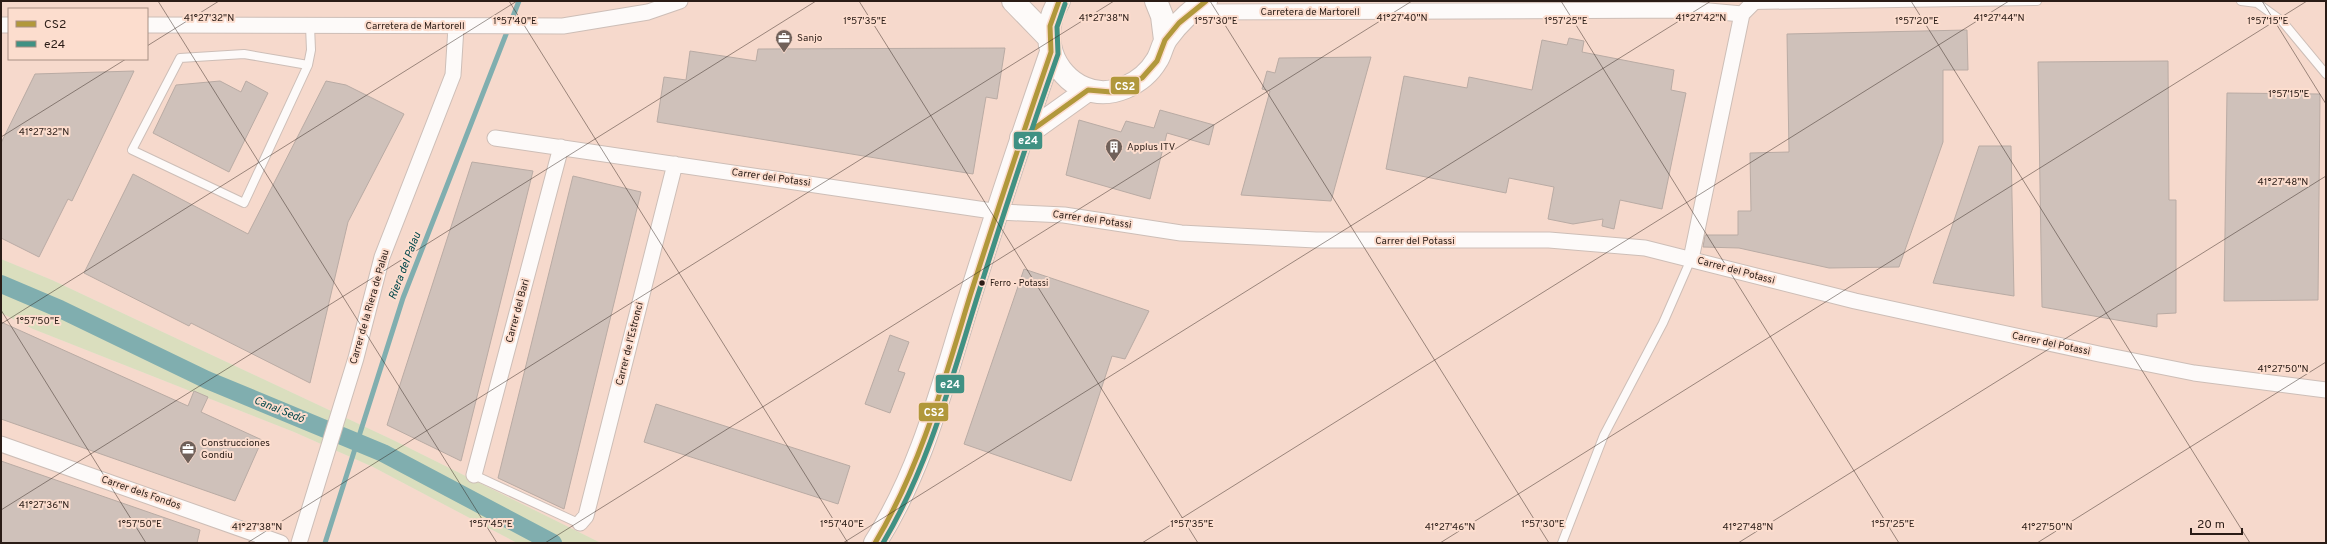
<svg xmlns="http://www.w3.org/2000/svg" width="2327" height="544" viewBox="0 0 2327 544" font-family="Overpass,sans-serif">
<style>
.built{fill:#f6d9cc;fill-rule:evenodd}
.green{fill:#dadebe}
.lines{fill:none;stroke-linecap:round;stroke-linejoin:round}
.stream{stroke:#80aeaf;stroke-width:5}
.canal{stroke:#80aeaf;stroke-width:18}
.building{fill:#cfc1ba;stroke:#b9aba4}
.lane-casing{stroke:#cdbeb7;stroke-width:10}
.street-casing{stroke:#cdbeb7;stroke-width:17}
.secondary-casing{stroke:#cdbeb7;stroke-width:24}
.lane{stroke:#fdfaf9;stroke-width:8}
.street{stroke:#fdfaf9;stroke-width:15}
.secondary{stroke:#fdfaf9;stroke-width:22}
.bus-1-casing{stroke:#fcddce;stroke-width:8}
.bus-2-casing{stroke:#fcddce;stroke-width:8}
.bus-1{stroke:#b1983b;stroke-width:5}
.bus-2{stroke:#409183;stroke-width:5}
.ticks{fill:none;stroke:#2a1c16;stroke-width:1;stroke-opacity:0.45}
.bus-dot{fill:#2a1c16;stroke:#fcddce;stroke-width:1.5}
.labels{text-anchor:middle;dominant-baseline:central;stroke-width:4;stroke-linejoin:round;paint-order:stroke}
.bus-label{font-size:9px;fill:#2a1c16;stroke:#fcddce;text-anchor:start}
.street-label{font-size:10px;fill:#2a1c16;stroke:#fcddce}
.poi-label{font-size:10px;fill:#2a1c16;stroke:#fcddce;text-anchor:start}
.water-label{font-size:11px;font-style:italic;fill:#00474b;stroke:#fcddce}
.ticks-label{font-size:10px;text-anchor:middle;fill:#2a1c16;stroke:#fcddce;stroke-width:4;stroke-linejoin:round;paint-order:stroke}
.line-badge{stroke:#fcddce;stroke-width:1.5}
.badge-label{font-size:11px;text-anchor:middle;font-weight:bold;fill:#fff}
</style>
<rect width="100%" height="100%" fill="#f2e0d8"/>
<!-- built -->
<path class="built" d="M1 1H2326V543H601L391 439 52 280 1 259ZM9 9H147V59H9Z
M1 313 33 329 294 432 373 467 517 543H1Z"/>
<!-- green -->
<path class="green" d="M1 259 52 280 391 439 601 543H517L373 467 294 432 33 329 1 313Z"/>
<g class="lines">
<!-- stream -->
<path class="stream" d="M325 543 403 298 519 1"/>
<!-- canal -->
<path class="canal" d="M1 284 60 309 207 380 383 453 553 543"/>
</g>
<!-- building -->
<path class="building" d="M1967 30 1968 70H1943V142L1899 267 1829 268 1739 248 1703 247 1705 235H1738V211H1751L1750 153 1789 152 1787 34Z
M1569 38 1584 41 1582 52 1674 70 1671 90 1686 93 1662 209 1620 200 1614 229 1602 226 1603 219 1573 224 1548 219 1554 187 1509 178 1506 193 1386 169 1404 76 1467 88 1469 77 1532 90 1542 40 1567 45Z
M1005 48 997 99 986 97 973 174 657 122 664 77 686 80 690 51 756 61 758 49Z
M1371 57 1331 201 1241 195 1270 91 1262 89 1267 71 1275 73 1279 58Z
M2168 61 2169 200H2176V313L2157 314V327L2042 307 2038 62Z
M134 71 72 201 68 199 39 257 1 238V143L35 74Z
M220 81 241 92 246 81 268 93 229 172 153 133 176 85Z
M326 81 346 85 404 114 348 222 310 383 191 323 189 326 84 273 133 174 248 234Z
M2227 93 2320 94 2318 300 2224 301Z
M1160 110 1214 125 1209 145 1167 133 1150 199 1066 175 1079 120 1121 132 1126 121 1154 128Z
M1979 146H2011L2014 296 1933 283Z
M472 162 533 171 461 461 387 425Z
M573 176 641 192 564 509 498 478Z
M1024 269 1149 311 1125 359 1112 356 1071 481 964 444Z
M1 322 188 406 194 391 208 397 201 412 262 440 235 501 1 419Z
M890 335 909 342 898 371 905 373 890 413 865 404Z
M656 404 850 466 838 504 644 442Z
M1 461 200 530 197 543H1Z"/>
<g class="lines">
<!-- lane casing -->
<g class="lane-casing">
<path id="lane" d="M2241 1 2257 3 2282 21 2326 74
M1752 5 2037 1
M308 65 244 54 180 58 132 150 244 203 308 65 311 50 310 26
M474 475 576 522 580 523
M1562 543 1604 435 1663 323 1691 259"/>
</g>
<!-- street casing -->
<g class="street-casing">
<path id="street" d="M1190 12 1698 10 1742 14
M1742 14 1755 1
M1 25H9
M147 25 563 26 648 12 680 1
M495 138 999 212 1064 215 1181 233 1237 236 1316 240H1549L1645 248 1855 301 2099 354 2194 373 2326 390
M1691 259 1742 14
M1 444 281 543
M474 475 561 147
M580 523 586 516 675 164
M299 543 356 358 382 257 453 75 456 27"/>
</g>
<!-- secondary casing -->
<g class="secondary-casing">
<path id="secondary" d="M1013 1 1048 37
M1059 1C1049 18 1046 35 1052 53 1057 68 1069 82 1084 88 1110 100 1143 84 1157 60 1161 54 1162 45 1167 38 1178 23 1190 11 1206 1
M1156 1 1162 16 1165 40
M1021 138 1088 90
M875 543C920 473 941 391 965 313 992 226 1021 139 1051 52"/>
</g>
<!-- lane -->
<use href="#lane" class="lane"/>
<!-- street -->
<use href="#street" class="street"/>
<!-- secondary -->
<use href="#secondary" class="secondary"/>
<!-- bus-1 casing -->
<g class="bus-1-casing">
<path id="bus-1" d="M1021 138 1088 90 1111 92 1142 78 1157 61 1165 40 1179 23 1206 1
M875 543C921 466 944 381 970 296 996 214 1023 133 1051 52L1050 26 1059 1"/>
</g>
<!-- bus-2 casing -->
<g class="bus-2-casing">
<path id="bus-2" d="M883 543C928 467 950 384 976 301 1002 218 1029 136 1058 54L1057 27 1065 4"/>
</g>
<!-- bus-1 -->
<use href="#bus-1" class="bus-1"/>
<!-- bus-2 -->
<use href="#bus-2" class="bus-2"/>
</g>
<!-- ticks -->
<path class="ticks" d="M158 1 497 543M509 1 848 543M859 1 1198 543M1210 1 1549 543M1561 1 1899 543M1911 1 2250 543M2262 1 2326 104M147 46 219 1M1 137 126 59M1 310 146 543M1 324 517 1M1 510 816 1M247 543 1114 1M545 543 1412 1M843 543 1711 1M1142 543 2009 1M1440 543 2307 1M1738 543 2326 176M2037 543 2326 362"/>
<!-- icons -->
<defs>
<g id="office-pin" transform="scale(0.9)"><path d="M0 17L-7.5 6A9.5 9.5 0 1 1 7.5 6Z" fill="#70615a" stroke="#fcddce"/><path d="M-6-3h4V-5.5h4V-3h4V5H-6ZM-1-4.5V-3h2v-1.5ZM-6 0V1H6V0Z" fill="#fff"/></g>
<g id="building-pin" transform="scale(0.9)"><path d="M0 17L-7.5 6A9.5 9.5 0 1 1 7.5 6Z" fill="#70615a" stroke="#fcddce"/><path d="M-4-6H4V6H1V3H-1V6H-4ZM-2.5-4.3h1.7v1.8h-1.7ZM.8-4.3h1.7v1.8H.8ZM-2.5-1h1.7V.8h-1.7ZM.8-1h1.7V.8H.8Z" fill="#fff"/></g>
</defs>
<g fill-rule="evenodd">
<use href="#office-pin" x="784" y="38"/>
<use href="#building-pin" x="1114" y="147"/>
<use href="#office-pin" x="188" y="449"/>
</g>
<!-- markers -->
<circle class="bus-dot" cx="982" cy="283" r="3.5"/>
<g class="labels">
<!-- bus labels -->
<g class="bus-label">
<text x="990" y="283">Ferro - Potassi</text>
</g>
<!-- street labels -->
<g class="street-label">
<text x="1310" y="12">Carretera de Martorell</text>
<text x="415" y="26">Carretera de Martorell</text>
<text transform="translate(771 178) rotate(8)">Carrer del Potassi</text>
<text transform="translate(1092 220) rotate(8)">Carrer del Potassi</text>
<text x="1415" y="241">Carrer del Potassi</text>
<text transform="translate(1736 271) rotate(15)">Carrer del Potassi</text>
<text transform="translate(370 307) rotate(-74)">Carrer de la Riera de Palau</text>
<text transform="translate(518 311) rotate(-75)">Carrer del Bari</text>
<text transform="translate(630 344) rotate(-76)">Carrer de l'Estronci</text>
<text transform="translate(2051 344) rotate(12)">Carrer del Potassi</text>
<text transform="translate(141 493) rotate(19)">Carrer dels Fondos</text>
</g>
<!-- poi labels -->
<g class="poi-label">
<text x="797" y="38">Sanjo</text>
<text x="1127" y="147">Applus ITV</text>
<text x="201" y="443">Construcciones<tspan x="201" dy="12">Gondiu</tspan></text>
</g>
<!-- water labels -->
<g class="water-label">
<text transform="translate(405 266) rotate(-69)">Riera del Palau</text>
<text transform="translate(279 410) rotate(22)">Canal Sedó</text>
</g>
</g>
<g class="ticks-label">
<text x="209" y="21">41°27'32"N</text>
<text x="1104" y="21">41°27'38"N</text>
<text x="1999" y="21">41°27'44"N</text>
<text x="1402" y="21">41°27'40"N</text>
<text x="1701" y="21">41°27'42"N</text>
<text x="2268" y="24">1°57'15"E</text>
<text x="515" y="24">1°57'40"E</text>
<text x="865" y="24">1°57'35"E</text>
<text x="1216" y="24">1°57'30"E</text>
<text x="1566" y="24">1°57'25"E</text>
<text x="1917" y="24">1°57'20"E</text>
<text x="2289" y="97">1°57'15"E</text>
<text x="44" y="135">41°27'32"N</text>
<text x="2283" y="185">41°27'48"N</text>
<text x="38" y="324">1°57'50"E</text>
<text x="2283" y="372">41°27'50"N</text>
<text x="44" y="508">41°27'36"N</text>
<text x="140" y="527">1°57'50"E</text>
<text x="491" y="527">1°57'45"E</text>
<text x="842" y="527">1°57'40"E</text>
<text x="1192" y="527">1°57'35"E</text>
<text x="1543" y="527">1°57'30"E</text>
<text x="1893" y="527">1°57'25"E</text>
<text x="257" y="530">41°27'38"N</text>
<text x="1450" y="530">41°27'46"N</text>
<text x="1748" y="530">41°27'48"N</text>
<text x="2047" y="530">41°27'50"N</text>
</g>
<g class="line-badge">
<rect x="1110" y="76" width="30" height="19" rx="4" fill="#b1983b"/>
<rect x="1013" y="131" width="30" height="19" rx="4" fill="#409183"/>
<rect x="935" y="374" width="30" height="20" rx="4" fill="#409183"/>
<rect x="918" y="402" width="31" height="20" rx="4" fill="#b1983b"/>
</g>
<g class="badge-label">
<text x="1125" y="90">CS2</text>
<text x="1028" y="144">e24</text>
<text x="950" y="388">e24</text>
<text x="934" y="416">CS2</text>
</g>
<!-- border -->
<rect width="2327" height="544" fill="none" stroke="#2a1c16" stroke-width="4"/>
<!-- legend -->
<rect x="8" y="8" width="140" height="52" fill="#fcddce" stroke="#a89084"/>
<rect x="16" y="21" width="20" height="6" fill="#b1983b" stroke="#a89084"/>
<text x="44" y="28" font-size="12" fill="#2a1c16">CS2</text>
<rect x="16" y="41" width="20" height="6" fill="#409183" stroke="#a89084"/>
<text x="44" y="48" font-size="12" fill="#2a1c16">e24</text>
<!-- scale -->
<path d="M2191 528v6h51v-6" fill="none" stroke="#2a1c16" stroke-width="2"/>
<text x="2197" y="528" font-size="12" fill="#2a1c16" stroke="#fcddce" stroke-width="3" paint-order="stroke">20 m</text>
</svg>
